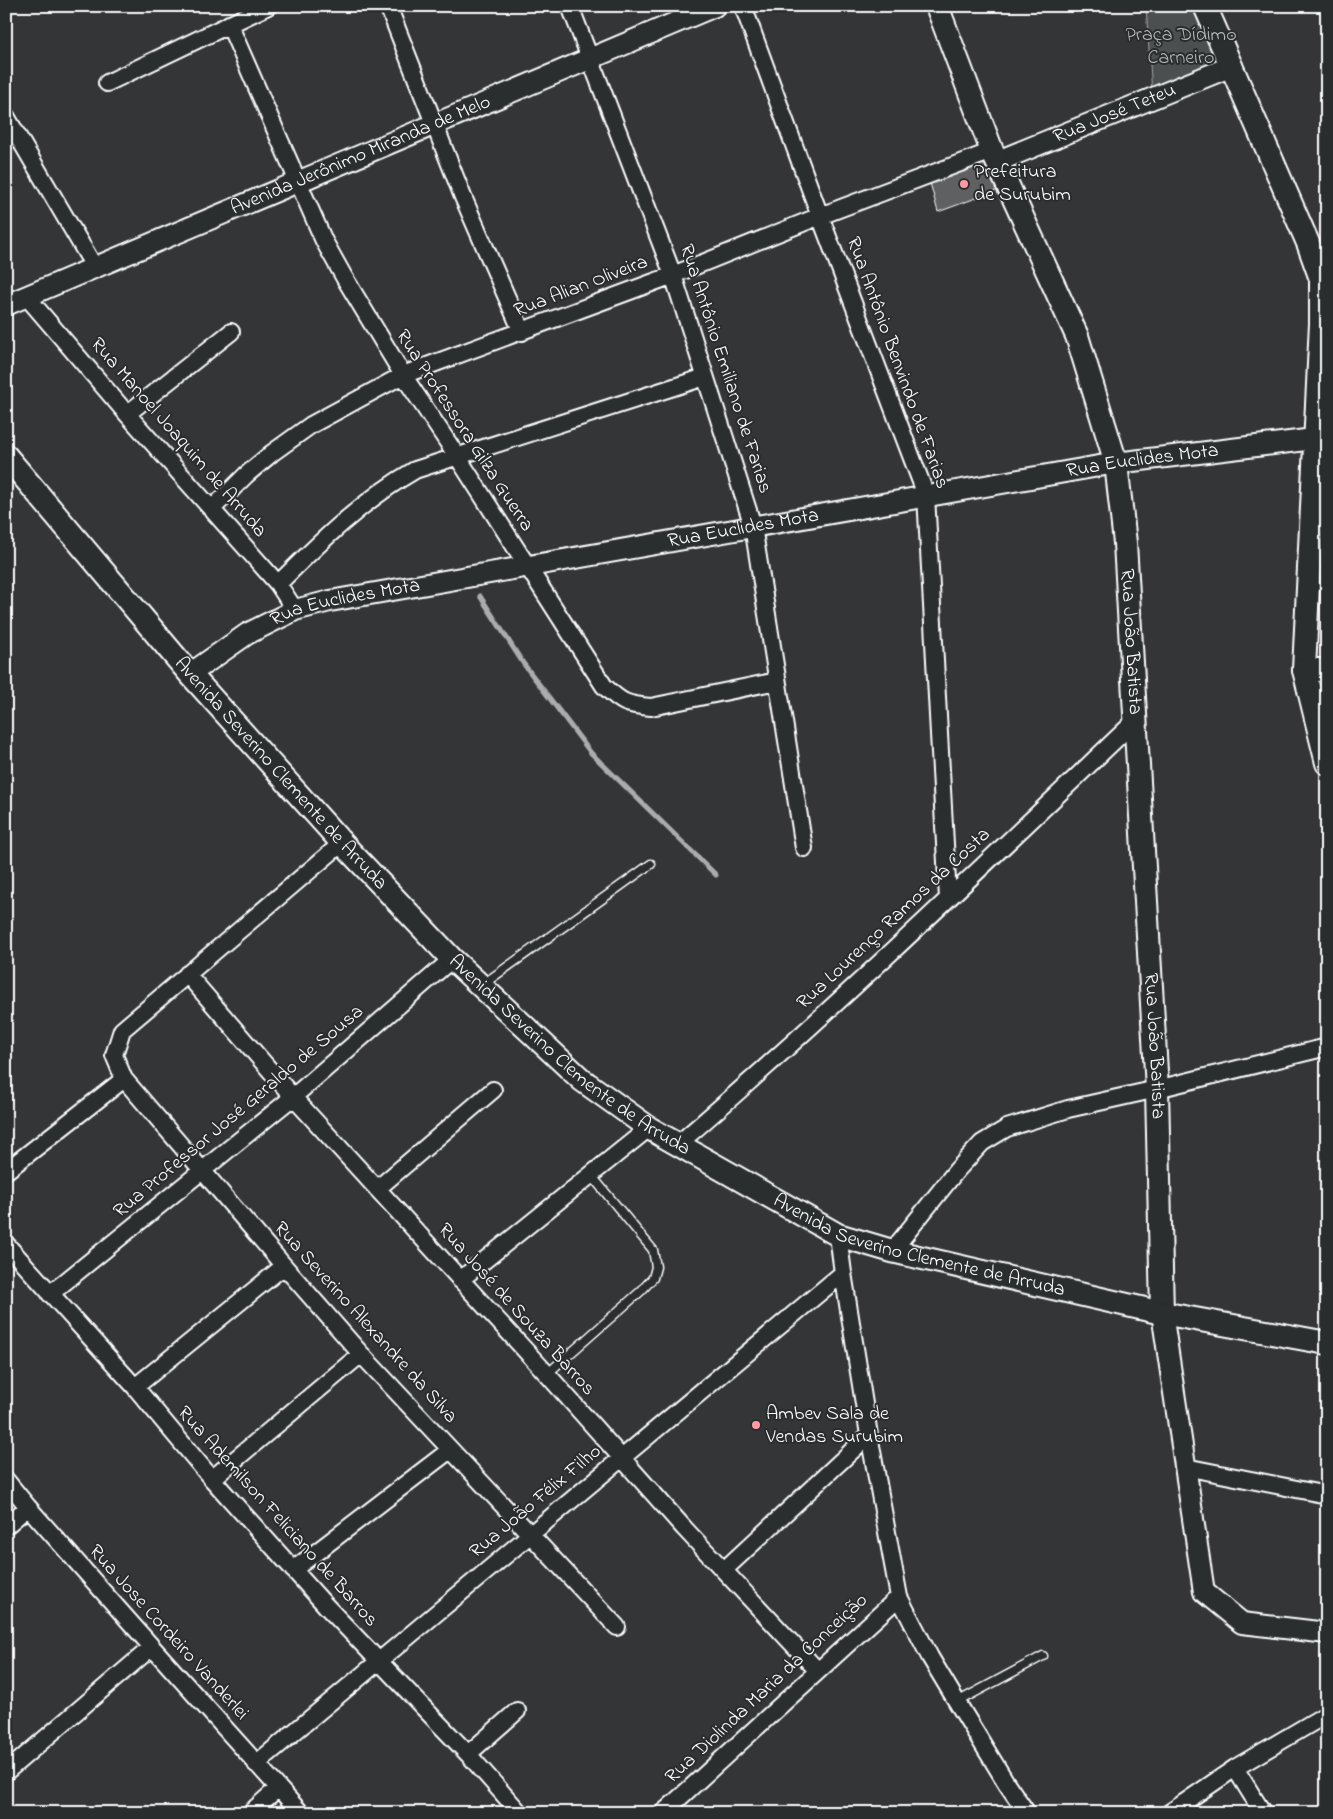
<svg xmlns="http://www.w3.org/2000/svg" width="1333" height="1819" viewBox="0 0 1333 1819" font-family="'Indie Flower',sans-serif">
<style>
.green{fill:#4c4f50;stroke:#a6a7a8}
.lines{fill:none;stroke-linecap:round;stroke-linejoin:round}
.stream{stroke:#abacad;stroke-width:5}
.building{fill:#5f6162;stroke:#fff}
.service-casing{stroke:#fff;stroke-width:11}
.minor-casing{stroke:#fff;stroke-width:20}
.tertiary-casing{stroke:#fff;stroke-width:24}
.secondary-casing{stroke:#fff;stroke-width:26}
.service{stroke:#2a2d2e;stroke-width:8}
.minor{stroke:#2a2d2e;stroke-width:16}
.tertiary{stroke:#2a2d2e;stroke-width:20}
.secondary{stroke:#2a2d2e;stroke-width:22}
.poi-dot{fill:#ff9aa2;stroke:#2a2d2e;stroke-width:2}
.labels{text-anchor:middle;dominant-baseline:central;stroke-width:4;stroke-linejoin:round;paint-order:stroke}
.park-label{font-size:20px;fill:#b7b9b9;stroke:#2a2d2e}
.street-label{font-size:20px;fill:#fff;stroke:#2a2d2e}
.poi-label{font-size:20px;fill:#fff;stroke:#2a2d2e;text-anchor:start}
</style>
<rect width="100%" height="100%" fill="#333536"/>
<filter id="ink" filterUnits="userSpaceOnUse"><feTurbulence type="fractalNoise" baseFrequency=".02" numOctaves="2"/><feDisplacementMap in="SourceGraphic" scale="10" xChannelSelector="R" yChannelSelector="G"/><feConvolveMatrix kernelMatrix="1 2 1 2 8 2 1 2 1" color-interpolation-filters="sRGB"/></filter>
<g filter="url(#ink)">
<!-- green -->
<path class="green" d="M1146 6H1199L1222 64 1152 93Z"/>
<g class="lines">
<!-- stream -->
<path class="stream" d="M480 596 523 663 591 753 716 875"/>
</g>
<!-- building -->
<path class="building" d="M988 155 998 190 938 212 929 179Z"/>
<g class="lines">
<!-- service casing -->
<g class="service-casing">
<path id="service" d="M482 985 651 864
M547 1374 641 1291 653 1278 656 1267 653 1250 591 1175
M957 1702 1043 1656"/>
</g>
<!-- minor casing -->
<g class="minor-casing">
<path id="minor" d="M388 6 463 197 522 332
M570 6 673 275 753 526 804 848
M743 6 820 216 926 495 948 899
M229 24 324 241 344 277 403 375 457 456 604 686C622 703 626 705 651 707L777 681
M107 83 268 6
M6 116 95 268
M27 297 127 414 278 584 295 610
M127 414 231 332
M212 509 246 475 272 453 311 425 403 375 673 275 820 216 992 151
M278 584C321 541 363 500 415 470L705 377
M342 843 122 1030 114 1055 124 1079 284 1266 361 1354 617 1627
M187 974 293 1097 547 1374 684 1528 818 1671
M677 1145C835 1009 985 864 1136 720
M6 1171 124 1079
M377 1189 493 1090
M838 1235 843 1273 869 1435 899 1597 930 1657 957 1702 1007 1784 1027 1813
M6 1244 135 1387 212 1479 327 1607 468 1754 520 1813
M892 1251 957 1170 982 1143 1007 1128 1068 1109 1157 1089 1327 1047
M460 1280 649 1128
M50 1294 293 1097 452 959
M135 1387 284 1266
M1185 1467 1327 1495
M212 1479 361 1354
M6 1480 28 1507 152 1647 301 1813
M6 1526 28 1507
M293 1570 450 1450
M724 1570 869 1435
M468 1754 517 1711
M256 1764 843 1273
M1235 1768 1263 1813
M6 1772 152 1647
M250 1813 278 1788
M663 1813 899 1597
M1169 1813 1235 1768 1327 1714"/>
</g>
<!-- tertiary casing -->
<g class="tertiary-casing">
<g id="tertiary">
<path id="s1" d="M998 161 1232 66"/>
<path id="s2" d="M6 305 715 6"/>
<path id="s3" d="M190 674 247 634 295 610 330 601 1116 463 1314 439"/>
<path d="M1162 1313 1204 1592 1242 1623 1327 1633"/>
</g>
</g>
<!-- secondary casing -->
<g class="secondary-casing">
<g id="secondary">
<path id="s4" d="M937 6 992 151 1077 336 1116 463 1125 543 1157 1089 1162 1313"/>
<path d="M1205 6 1308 243 1321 279V323L1304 670 1327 763"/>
<path id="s5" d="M6 456 190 674 342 843 452 959 582 1080 649 1128 838 1235 892 1251 1162 1313 1327 1343"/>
<path d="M1304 670H1327"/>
</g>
</g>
<!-- service -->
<use href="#service" class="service"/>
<!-- minor -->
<use href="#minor" class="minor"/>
<!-- tertiary -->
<use href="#tertiary" class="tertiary"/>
<!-- secondary -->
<use href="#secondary" class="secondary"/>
</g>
</g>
<!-- markers -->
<g class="poi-dot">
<circle cx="964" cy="184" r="5"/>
<circle cx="756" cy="1425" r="5"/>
</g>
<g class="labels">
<!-- park labels -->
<g class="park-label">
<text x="1181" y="35">Praça Dídimo<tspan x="1181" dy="23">Carneiro</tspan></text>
</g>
<!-- street labels -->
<g class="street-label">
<text stroke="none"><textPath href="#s1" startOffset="126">Rua José Teteu</textPath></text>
<text stroke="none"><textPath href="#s2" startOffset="385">Avenida Jerônimo Miranda de Melo</textPath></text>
<text transform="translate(581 287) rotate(-21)">Rua Alian Oliveira</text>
<text transform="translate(897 363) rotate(70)">Rua Antônio Benvindo de Farias</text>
<text transform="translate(725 369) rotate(72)">Rua Antônio Emiliano de Farias</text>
<text transform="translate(464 431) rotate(57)">Rua Professora Gilza Guerra</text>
<text transform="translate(178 438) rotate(49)">Rua Manoel Joaquim de Arruda</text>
<text stroke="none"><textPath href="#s3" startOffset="984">Rua Euclides Mota</textPath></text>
<text stroke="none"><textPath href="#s3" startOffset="579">Rua Euclides Mota</textPath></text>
<text stroke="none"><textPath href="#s3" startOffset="174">Rua Euclides Mota</textPath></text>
<text stroke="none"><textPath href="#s4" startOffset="671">Rua João Batista</textPath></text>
<text stroke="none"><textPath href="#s5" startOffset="420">Avenida Severino Clemente de Arruda</textPath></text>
<text transform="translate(894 919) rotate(-43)">Rua Lourenço Ramos da Costa</text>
<text stroke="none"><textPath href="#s4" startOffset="1076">Rua João Batista</textPath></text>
<text stroke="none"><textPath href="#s5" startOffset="825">Avenida Severino Clemente de Arruda</textPath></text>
<text transform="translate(239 1112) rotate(-40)">Rua Professor José Geraldo de Sousa</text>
<text stroke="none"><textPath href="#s5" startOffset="1230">Avenida Severino Clemente de Arruda</textPath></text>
<text transform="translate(516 1310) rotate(48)">Rua José de Souza Barros</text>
<text transform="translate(365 1323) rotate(48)">Rua Severino Alexandre da Silva</text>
<text transform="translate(536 1502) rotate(-40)">Rua João Félix Filho</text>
<text transform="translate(277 1517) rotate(48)">Rua Ademilson Feliciano de Barros</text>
<text transform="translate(168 1633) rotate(48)">Rua Jose Cordeiro Vanderlei</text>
<text transform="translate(767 1689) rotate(-43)">Rua Diolinda Maria da Conceição</text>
</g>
<!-- poi labels -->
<g class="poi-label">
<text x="974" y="172">Prefeitura<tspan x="974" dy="23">de Surubim</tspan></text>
<text x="766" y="1414">Ambev Sala de<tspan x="766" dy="23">Vendas Surubim</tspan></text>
</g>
</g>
<!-- margin -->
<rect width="1333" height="1819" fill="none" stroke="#2a2d2e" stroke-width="25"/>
<rect x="12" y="12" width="1308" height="1794" fill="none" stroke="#fff" stroke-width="2" filter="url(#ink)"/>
</svg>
